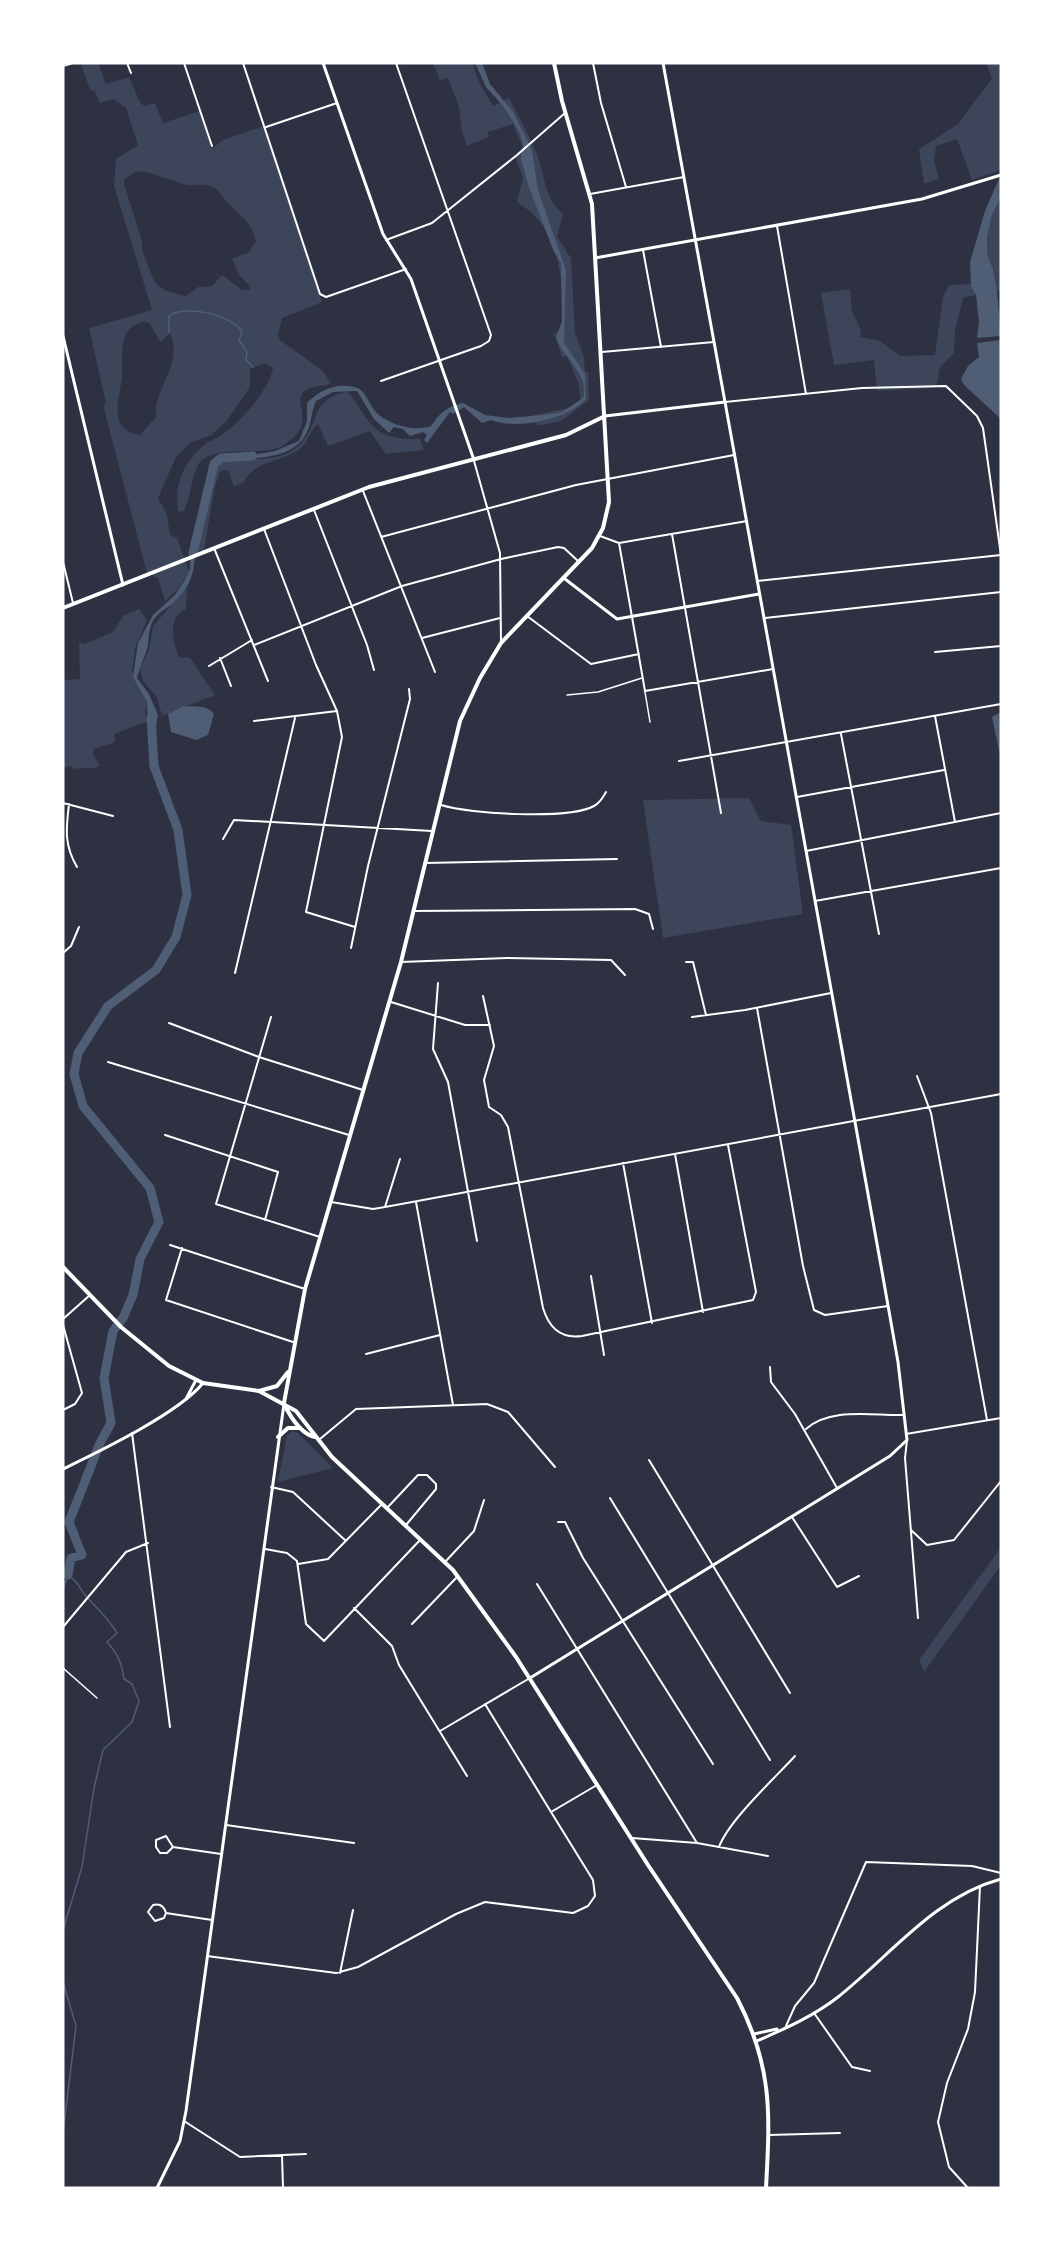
<svg xmlns="http://www.w3.org/2000/svg" width="1064" height="2251" viewBox="0 0 1064 2251" font-family="'PT Serif',serif">
<style>
.green{fill:#3c4559;fill-rule:evenodd}
.water{fill:#4f5d75}
.lines{fill:none;stroke-linecap:round;stroke-linejoin:round}
.stream{stroke:#4f5d75;stroke-width:1.5}
.river{stroke:#4f5d75;stroke-width:9}
.service{stroke:#fff;stroke-width:1.5}
.minor{stroke:#fff;stroke-width:2}
.tertiary{stroke:#fff;stroke-width:3}
.secondary{stroke:#fff;stroke-width:3}
.primary{stroke:#fff;stroke-width:4}
</style>
<rect width="100%" height="100%" fill="#2d3142"/>
<!-- green -->
<path class="green" d="M98 63 106 84 129 77 140 102 144 106 155 103 163 123 200 111 212 149 223 140 263 126 322 302 282 318 278 335 280 340 323 371 331 383C322 388 308 384 302 394 294 405 317 423 284 445 263 459 210 441 197 467 191 479 191 497 184 511L179 512C172 487 185 458 207 443 213 439 221 436 227 431 244 418 269 389 273 368L264 363 250 369V387L226 422 211 435 190 443 176 457 158 498 167 514 170 535 177 538 189 571 178 589 165 601 158 578 147 573 103 405 106 403 89 328 152 310 114 186 116 159 138 145 126 108 114 99 100 103 95 91 90 90 81 64ZM138 171C155 173 167 179 183 184 192 187 201 183 210 186 220 189 220 195 226 201 242 218 248 217 256 241L249 252 232 259 239 275 250 286V290H242L222 275 212 286 198 287 186 296C156 289 156 288 146 260 143 253 141 249 142 241L124 184V179ZM144 321 150 324 160 342 170 333C184 364 153 388 156 417L140 435C106 429 120 398 122 377 123 364 120 346 126 334 129 327 137 324 144 321Z
M433 63H472L479 82 493 106 509 98C518 116 528 132 535 150 546 173 542 196 563 214L557 237 571 258 575 333 584 357 585 372H588L589 400 561 421 537 426 534 415 569 408 580 401 579 385 567 356 562 357 554 333 560 331 563 322C562 275 561 229 517 202L523 178 515 157 523 148 513 124 488 132 489 137 467 146 462 131 459 107 448 78 440 80Z
M986 63H1001V170L972 180 957 139 936 146 934 160 939 179 924 184 919 149 958 124 992 78Z
M1001 198V291H997L993 269 987 254V238L992 215Z
M971 284 976 295 963 298 955 331 954 353 940 367 936 388 877 391 874 360 834 365 821 293 850 289 852 311 861 330 860 337 880 341 900 356 935 355 943 297 949 285Z
M346 392 351 395C372 428 378 440 420 439L424 450 386 454 370 431 328 446 318 424C310 429 309 440 302 447 284 463 255 459 243 483L234 487 228 470 220 471 214 490 204 551 198 553 196 536 209 500 216 465C231 452 270 468 296 448 321 428 308 399 346 392Z
M187 587 186 609C167 616 173 643 179 657L190 658 215 695 162 716 157 697 143 681 140 669 149 649 153 626Z
M139 609 147 620 135 648 132 672 147 703 145 713 148 721 114 734 115 742 94 749 93 754 100 766C92 770 83 767 76 769L70 766 63 768V680L80 679 79 642 85 644 113 632 123 616Z
M749 798 761 821 791 825 803 914 663 938 643 800Z
M292 1431 297 1432 333 1468 278 1482 287 1435Z
M1001 1547V1565L924 1672 919 1660Z"/>
<!-- water -->
<path class="water" d="M475 63H482L490 84 513 112 532 150 538 190 566 270 564 343 585 374 586 399C566 420 518 430 491 420L482 423 464 407 453 414 450 412 427 443 424 440 427 435 423 432 410 436 403 429 394 427 389 433 374 419 357 391 333 392 316 401C311 411 312 424 306 434 296 455 262 460 241 457L275 451 299 441 307 421V403C321 389 338 382 358 388 368 394 370 408 379 415 392 425 415 432 431 426 440 413 446 407 463 403L485 415 509 418 552 414 562 412 583 398C590 374 563 358 556 338L562 321 561 263 554 252 527 182 521 158 523 144 520 133 504 107 486 87Z
M1001 174V198L992 215 987 238V254L993 269 997 291 1001 336 977 338 979 322 976 295 971 286 970 262 985 211Z
M1001 340V419L964 385 961 379 968 366 979 357 977 343Z
M191 539 196 541C194 569 195 583 173 603 168 608 158 612 153 621 147 631 150 642 146 652 143 661 139 669 137 678L149 694 158 715 156 726 148 729 147 702 133 677 138 643 153 615 175 595 184 581 190 569Z
M183 706C194 707 207 704 214 714L208 735 196 740 171 732 168 714Z
M1001 712V760L992 717Z"/>
<g class="lines">
<!-- stream -->
<path class="stream" d="M169 333V316C184 304 233 315 242 332L239 340 247 352 246 360 253 367
M63 1590 68 1575C82 1585 77 1586 86 1596 98 1610 106 1615 117 1633L107 1642C118 1654 122 1664 124 1679L132 1684 139 1701 132 1722 103 1750 94 1788 82 1867 63 1930
M63 1982 76 2026 63 2133"/>
<!-- river -->
<path class="river" d="M193 553 214 464 221 458 253 456
M68 1575 71 1558 82 1555 69 1522 100 1443 111 1423 104 1378 113 1331 123 1318 133 1295 140 1259 159 1222 150 1188 83 1106 74 1074 78 1053 108 1006 156 970 176 937 187 895 178 830 154 766 151 718"/>
<!-- service -->
<path class="service" d="M645 692 650 722
M567 695 598 692 642 678
M63 1668 97 1698"/>
<!-- minor -->
<path class="minor" d="M127 63 131 73
M184 63 212 146
M243 63 320 294 326 297 406 269
M593 63 601 103 626 187
M63 66 73 63
M266 127 337 103
M590 194 684 177
M777 226 806 394
M386 240 432 223 517 155 565 113
M643 250 661 347
M602 352 714 342
M381 381 481 346 489 341 491 335 396 63
M725 402 862 388 946 386 977 416 983 428 1001 555
M474 461 500 553 501 643
M363 491 435 672
M314 510 367 645 374 670
M264 529 316 665 337 711 342 737 306 912 355 927
M672 534 721 813
M600 536 619 543 747 521
M381 537 576 485 734 455
M619 543 645 691 773 669
M214 548 268 681
M63 562 73 603
M757 581 1001 555
M527 616 591 664 639 654
M765 618 1001 592
M422 638 500 618
M254 645 402 586 501 559 558 547 564 548 578 561
M935 652 1001 646
M220 658 231 686
M209 666 252 640
M935 716 955 822
M254 721 337 711
M841 734 879 934
M679 761 1001 704
M797 797 944 770
M63 803 113 816
M69 804C66 829 64 845 77 867
M441 805C470 814 568 820 594 806 600 803 603 797 606 792
M223 839 234 820 432 831
M806 851 1001 813
M425 863 617 859
M815 901 1001 868
M414 911 635 909 649 914 653 929
M351 948 368 866 410 699 409 689
M63 953 71 946 79 927
M401 962 507 958 611 960 625 975
M686 962H693L706 1015
M235 973 295 718
M438 983 433 1049 448 1082 477 1241
M483 996 494 1046 484 1080 489 1107 501 1115 508 1127 543 1308C549 1328 561 1339 582 1336L753 1300 756 1292 728 1145
M391 1002 465 1025H490
M757 1008 803 1266 814 1310 825 1315 888 1306
M271 1017 216 1204 320 1237
M692 1017 745 1010 831 993
M169 1023 259 1057 363 1090
M108 1062 349 1135
M917 1076 931 1113 987 1420
M165 1135 278 1172 265 1220
M675 1154 703 1312
M623 1163 652 1323
M331 1202 373 1209 385 1207 1001 1094
M416 1202 453 1405
M385 1207 400 1159
M170 1245 305 1289
M182 1248 166 1300 293 1342
M591 1276 604 1355
M63 1319 90 1295
M63 1325 82 1393 75 1404 63 1410
M366 1354 440 1335
M770 1367 771 1382 795 1414 837 1488
M806 1429C831 1407 872 1416 904 1415
M132 1433 170 1727
M906 1434 1001 1418
M320 1439 356 1409 487 1404 508 1412 555 1467
M907 1440 905 1458 918 1618
M649 1460 790 1693
M271 1487 293 1492 346 1541
M610 1498 770 1760
M387 1508 418 1475H427L436 1484V1489L406 1525
M792 1517 837 1587 859 1576
M558 1522H565L583 1558 713 1764
M911 1530 927 1545 954 1540 1001 1481
M265 1549 287 1553 297 1561 306 1624 324 1641 421 1539
M445 1562 474 1531 484 1500
M298 1564 328 1559 382 1504
M537 1584 697 1843
M354 1608 392 1646 399 1665 467 1776
M412 1624 458 1576
M63 1627 126 1552 148 1543
M485 1704 551 1812
M440 1731 530 1678
M226 1825 354 1843
M632 1838 697 1843 768 1856
M173 1847 167 1853H160L156 1847V1840L166 1836 173 1847 221 1854
M719 1847C729 1820 775 1778 795 1756
M166 1913 164 1918 155 1921 148 1912 153 1905C160 1903 164 1906 166 1913L212 1920
M207 1956 336 1973 358 1967 456 1914 485 1902 573 1913 588 1906 595 1896 593 1880 551 1812 597 1785
M340 1973 353 1910
M814 2013 852 2067 870 2071
M786 2026 795 2006 814 1983 866 1862 972 1866 1001 1873
M184 2121 240 2157 306 2154
M769 2135 840 2133
M282 2155 283 2188
M968 2188 949 2167 938 2122 947 2083 968 2029 975 1992 980 1886"/>
<!-- tertiary -->
<path class="tertiary" d="M323 63 383 234 411 279 474 460
M63 336 123 585
M565 579 617 619 759 594
M530 1678 890 1456 907 1440 898 1362 881 1266 725 402"/>
<!-- secondary -->
<path class="secondary" d="M595 258 922 199 1001 175
M605 416 725 402 663 63
M186 1399 196 1380
M63 1469C100 1451 179 1413 203 1383
M754 2034 777 2029
M757 2041C784 2029 814 2016 838 1997 890 1956 934 1897 1001 1879
M157 2188 180 2141 186 2111 284 1404"/>
<!-- primary -->
<path class="primary" d="M63 608 369 487 566 435 605 416
M63 1267 121 1327 169 1366 203 1383 259 1391 296 1411 332 1457 453 1570 516 1657 648 1865 737 1998C773 2067 770 2114 766 2188
M259 1391 277 1386 288 1372
M284 1403 305 1289 401 962 460 721 480 678 501 643 592 548 603 528 609 502 592 204 562 101 554 63
M284 1404C290 1416 301 1434 315 1437
M278 1437 288 1428H300"/>
</g>
<!-- border -->
<rect width="1064" height="2251" fill="none" stroke="#ffffff" stroke-width="129"/>
</svg>
